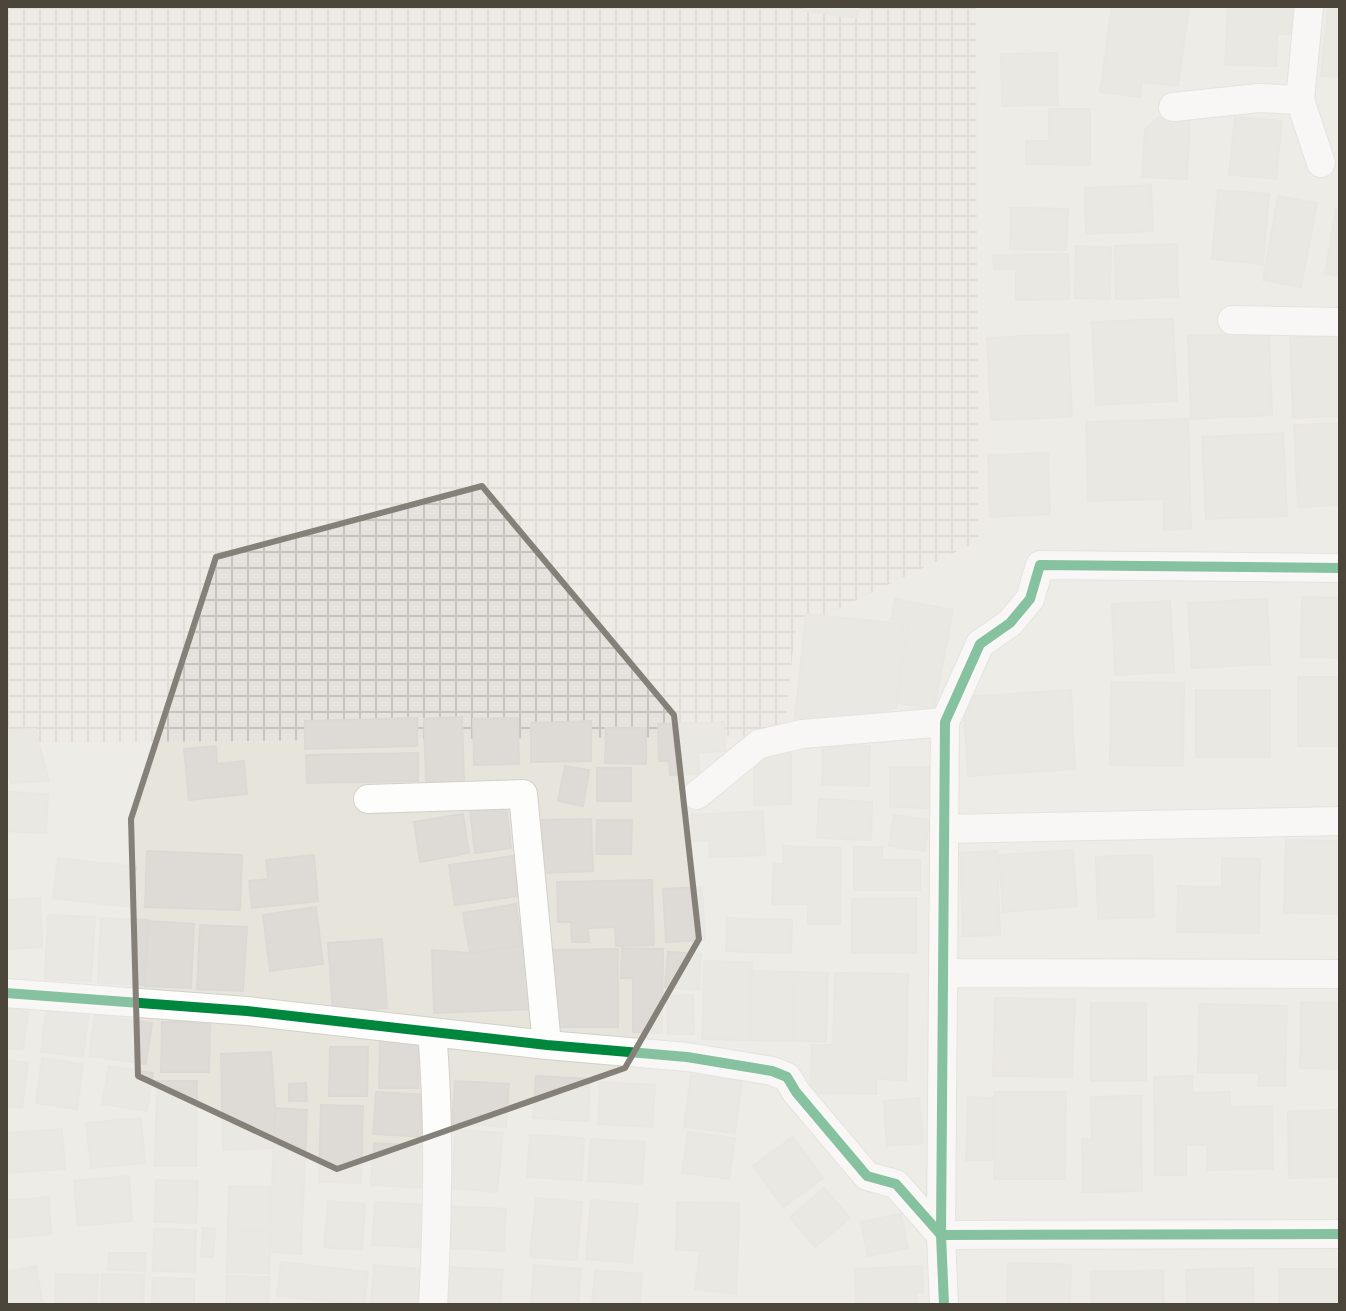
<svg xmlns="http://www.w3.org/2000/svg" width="1346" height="1311" viewBox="0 0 1346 1311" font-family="'Alegreya Sans',sans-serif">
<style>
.residential{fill:#e7e4dc}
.industrial{fill:url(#industrial-grid)}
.building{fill:#dedbd6;stroke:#dcd9d4;stroke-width:2}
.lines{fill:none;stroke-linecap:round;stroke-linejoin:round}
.street-casing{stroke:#d2d0cb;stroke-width:30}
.street{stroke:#fdfdfc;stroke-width:28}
.cycleway-casing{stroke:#fff;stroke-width:15}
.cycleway{stroke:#00873e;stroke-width:10}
.marked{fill:none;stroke:#868178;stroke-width:6;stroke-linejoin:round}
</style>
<defs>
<pattern id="industrial-grid" width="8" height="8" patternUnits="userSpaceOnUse" patternTransform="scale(2)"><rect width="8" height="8" fill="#e6e2de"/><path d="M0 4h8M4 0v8" fill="none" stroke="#c7c3bf"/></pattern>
</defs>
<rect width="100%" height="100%" fill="#f4f2ee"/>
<!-- residential -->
<path class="residential" d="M6 6H1340V1305H6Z"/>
<!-- industrial -->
<path class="industrial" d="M6 6H976L978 541 795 630 784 736 6 743Z"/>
<!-- building -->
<path class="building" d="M805 6H859L857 18 804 11Z
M1112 6H1189L1178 86 1142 82 1140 97 1100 92Z
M1228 6H1293L1292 34H1277L1276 66 1225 65Z
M1328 6H1340V77L1321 76Z
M1057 53 1058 105 1002 106 1001 54Z
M1049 109H1090V165L1026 164V141H1049Z
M1159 117 1190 118 1187 179 1142 177 1145 129Z
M1235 117 1282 121 1276 179 1229 174Z
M1151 185 1153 231 1086 234 1085 188Z
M1218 190 1269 194 1263 264 1212 259Z
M1278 196 1317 203 1301 287 1263 280Z
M1011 208 1068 209 1066 250 1010 249Z
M1336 208 1340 209V276L1325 274Z
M1177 244 1178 297 1116 299 1115 246Z
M1076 246 1111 247 1110 299 1075 298Z
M1068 254 1069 299 1016 300V269H994L993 255Z
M1173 319 1177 401 1096 405 1092 322Z
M1269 332 1272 415 1191 419 1188 336Z
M1340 333V416L1293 418 1290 335Z
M1068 334 1072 417 991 420 987 338Z
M1188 419 1191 529 1164 530V499L1088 501 1086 422Z
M1340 423V505L1298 507 1294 425Z
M1283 433 1287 516 1206 519 1202 437Z
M1048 453 1050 514 990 517 988 455Z
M1302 597 1340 598V658L1301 657Z
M895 599 953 610 934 709 898 703 907 622 891 620Z
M1267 599 1270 664 1192 668 1188 603Z
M1170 601 1174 672 1115 675 1112 604Z
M806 614 904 624 896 708 836 721 795 718Z
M1298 677H1340V746H1298Z
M1111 682 1184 683 1183 766 1110 765Z
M1071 690 1075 769 968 776 963 697Z
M1196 690H1270V757H1196Z
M462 717 464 782 426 783 424 719Z
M417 718V746L305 749V721Z
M518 718 519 764 474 765 473 719Z
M591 721V761L531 762V723Z
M724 722 725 751 698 752 699 774 670 775 669 761H659L658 724Z
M606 728H646V764L605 763Z
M35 729 49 781 11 783 6 768V730Z
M823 745 870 746 869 786 822 785Z
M216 746 217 764 244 761 247 794 189 800 184 749Z
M418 753V781L307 783 306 755Z
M754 753H791V804L754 805Z
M565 766 589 770 583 806 558 801Z
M890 767H934L933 808 890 807Z
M597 768H631V801H597Z
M6 792 48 794 46 833 6 831Z
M819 799 872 802 871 840 817 838Z
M506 804 511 848 475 853 470 809Z
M763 811 765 855 710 857 709 840 693 841 691 815Z
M463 814 469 853 420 862 414 822Z
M894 815 929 820 925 851 889 846Z
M591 819 593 871 544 873 542 820Z
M597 820H632L631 854H596Z
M1286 840 1340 841V914L1284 913Z
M783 846 841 848 840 924H808V904H772L774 864H783Z
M854 847H882V860H920V890H854Z
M1073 850 1077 906 1003 912 999 855Z
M147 851 242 855 240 910 145 907Z
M997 851 1000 935 963 936 960 853Z
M314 855 318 901 252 908 249 881 268 879 266 860Z
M1152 855 1154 917 1098 919 1096 857Z
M513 856 518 896 455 905 449 865Z
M58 858 136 867 131 907 53 898Z
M1222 858 1260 859 1259 933 1177 932 1178 886 1222 887Z
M652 880 654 945 616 946 615 927 588 928 589 942H572L571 922H558L557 882Z
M702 887 705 940 666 942 663 889Z
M40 898 42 947 6 949V900Z
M916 898V953H852V899Z
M516 904 522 945 470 953 463 913Z
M316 907 323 964 270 971 263 915Z
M48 915 95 917 91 981 45 979Z
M101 918 148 920 144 985 98 983Z
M727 918 792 920 791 953 726 951Z
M148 921 194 924 191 988 145 986Z
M200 925 247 927 243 991 197 989Z
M382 939 387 1008 333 1012 328 943Z
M522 945 534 947 536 1009 434 1013 432 950 470 953Z
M622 948 663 949 662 1033 633 1032V978H621Z
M618 949V1027H552V950Z
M668 952 701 954 699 990 665 987Z
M704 961 752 962 751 1012 703 1011Z
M752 971 795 972 794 1013 751 1012Z
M795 972 828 973 826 1042 793 1041Z
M835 973 908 974 906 1080 876 1079V1094L811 1093 812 1045H833Z
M693 995 694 1034H668L667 996Z
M995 998 1075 999 1072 1077 993 1076Z
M6 1002 29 1005 23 1050 6 1048Z
M1301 1002 1340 1003V1069L1300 1068Z
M1091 1003H1146V1080L1091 1081Z
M1199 1004 1287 1006 1285 1086H1258L1259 1073 1198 1072Z
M47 1007 89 1012 83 1057 41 1052Z
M703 1011 751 1012 750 1040 702 1039Z
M751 1012 794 1013 793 1041 750 1040Z
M95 1015 152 1023 146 1064 89 1056Z
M162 1022H210L209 1072H161Z
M380 1039H418V1088H379Z
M330 1047H368L367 1096H329Z
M271 1052 275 1108 274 1148 223 1150 221 1054Z
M42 1058 83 1064 77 1109 36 1103Z
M6 1060 28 1063 22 1108 6 1106Z
M109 1066 153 1073 147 1111 102 1104Z
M691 1075 742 1081 735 1133 684 1127Z
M536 1076 590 1079 588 1121 533 1118Z
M1192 1076V1093L1230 1092V1107L1272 1106 1273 1169 1207 1170V1145H1186V1175H1155L1154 1077Z
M157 1081H197L196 1166H155Z
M455 1081 509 1084 506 1127 452 1124Z
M600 1082 655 1085 652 1127 598 1124Z
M306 1083 307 1101H289V1084Z
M376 1092 430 1095 428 1137 373 1134Z
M995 1092H1066L1065 1179H994Z
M1141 1096 1142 1191 1083 1192 1082 1139H1092L1091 1097Z
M968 1097 993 1098 992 1160H966Z
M919 1098 923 1143 887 1146 884 1101Z
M321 1105 363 1106 361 1183 319 1182Z
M275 1108 307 1110 301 1254 270 1252Z
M1340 1110V1177L1289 1178 1288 1111Z
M141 1118 145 1163 91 1168 86 1123Z
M62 1129 65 1169 6 1173V1133Z
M456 1130 503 1133 497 1192 451 1188Z
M688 1132 735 1138 729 1179 682 1173Z
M530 1135 584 1138 582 1180 527 1177Z
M793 1137 823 1178 783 1207 753 1166Z
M591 1139 645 1142 642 1184 588 1181Z
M374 1143 427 1146 425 1188 371 1185Z
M129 1176 132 1221 78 1226 74 1181Z
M156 1180 198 1181 196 1223 155 1222Z
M229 1186 272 1187 269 1229 228 1228Z
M824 1188 850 1218 815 1247 790 1217Z
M49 1197 51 1234 6 1238V1201Z
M536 1198 582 1202 577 1260 530 1257Z
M591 1200 638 1204 632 1263 586 1259Z
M328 1201 365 1204 362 1250 324 1247Z
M375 1202 429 1205 427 1248 372 1245Z
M677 1202 739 1203 738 1251 676 1250Z
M452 1206 506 1209 504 1251 450 1248Z
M901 1214 908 1248 868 1256 861 1222Z
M203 1228 215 1229 213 1257H201Z
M154 1229 196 1230 195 1272 153 1271Z
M228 1230 271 1231 269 1273 227 1272Z
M700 1250 738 1251 736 1294 695 1289Z
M109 1253H146L145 1271 108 1270Z
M281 1262 368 1272 364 1305 277 1296Z
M1008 1263 1071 1265 1070 1305H1007Z
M374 1265 421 1269 418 1305H371Z
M534 1265 581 1269 578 1305H531Z
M36 1266 43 1305H6V1272Z
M922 1266 923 1292 916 1293 917 1305H856L855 1269Z
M448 1267 503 1270 500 1305H446Z
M1253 1268 1254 1305H1187L1186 1270Z
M1279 1269H1340V1305H1279Z
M595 1270 642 1274 640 1305H592Z
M1163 1270 1164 1305H1092L1091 1272Z
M56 1274 98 1275 96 1305H55Z
M102 1274 144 1275 143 1305H101Z
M227 1276 269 1277 268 1305H226Z
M153 1278 194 1279V1305H152Z"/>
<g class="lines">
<!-- street casing -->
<g class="street-casing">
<path id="street" d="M1300 100 1309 6
M1173 107 1259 98 1300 100 1321 163
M1232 320 1340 322
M697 795 759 744 802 734 945 722
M368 799 523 794 547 1045
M946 829 1340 821
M945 973 1340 974
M6 993 247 1011 547 1045 687 1057 772 1071 787 1077 796 1092 867 1176 896 1184 941 1235 1340 1234
M432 1032C440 1123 438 1214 433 1305
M944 1305 941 1235 945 722 980 644 1010 623 1030 599 1040 565 1340 568"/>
</g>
<!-- street -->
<use href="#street" class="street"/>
<!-- cycleway casing -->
<g class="cycleway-casing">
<path id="cycleway" d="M6 993 247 1011 547 1045 687 1057 772 1071 787 1077 796 1092 867 1176 896 1184 941 1235 1340 1234
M944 1305 941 1235 945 722 980 644 1010 623 1030 599 1040 565 1340 568"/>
</g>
<!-- cycleway -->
<use href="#cycleway" class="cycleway"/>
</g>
<!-- marked area -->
<path d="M0 0H1346V1311H0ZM482 486 674 715 699 939 625 1068 337 1169 138 1076 131 819 216 557Z" fill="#f4f2ee" fill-opacity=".55" fill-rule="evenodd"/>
<path class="marked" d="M482 486 674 715 699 939 625 1068 337 1169 138 1076 131 819 216 557Z"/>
<!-- border -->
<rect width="1346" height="1311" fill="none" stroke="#4b4439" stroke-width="16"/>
</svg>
